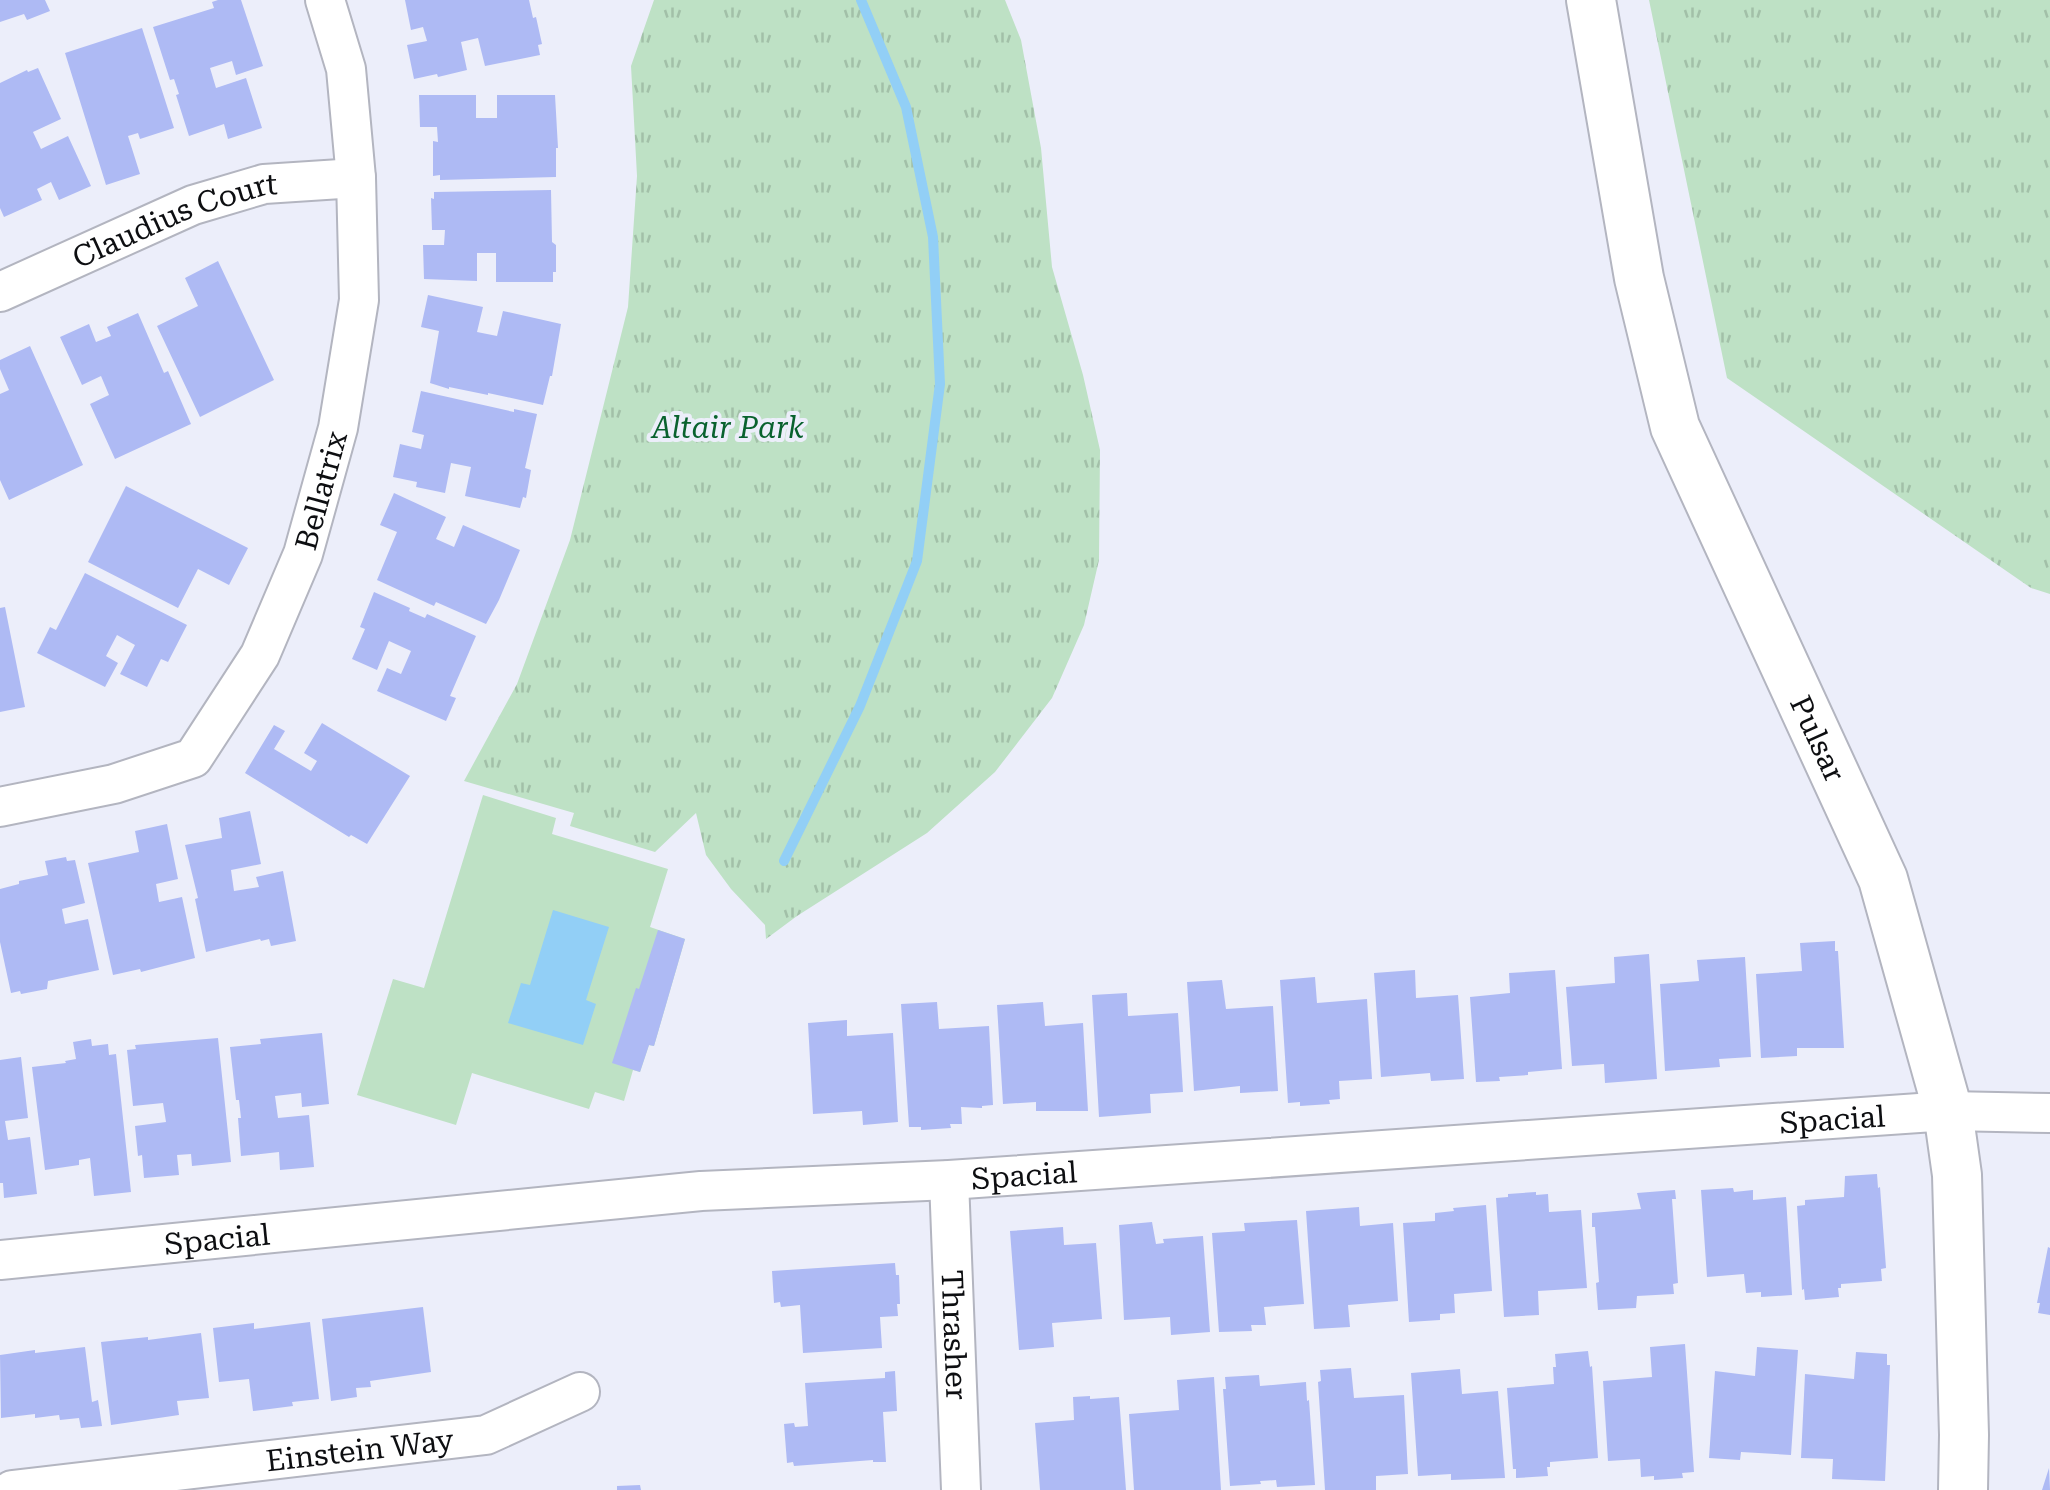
<svg xmlns="http://www.w3.org/2000/svg" width="2050" height="1490" viewBox="0 0 2050 1490" font-family="'Roboto Serif',serif">
<style>
.grass{fill:url(#grass-tufts)}
.pitch{fill:#bee1c5}
.water{fill:#92cff6}
.lines{fill:none;stroke-linecap:round;stroke-linejoin:round}
.stream{stroke:#92cff6;stroke-width:10}
.building{fill:#aebaf4}
.minor-casing{stroke:#b3b5c0;stroke-width:42}
.tertiary-casing{stroke:#b3b5c0;stroke-width:52}
.minor{stroke:#fff;stroke-width:38}
.tertiary{stroke:#fff;stroke-width:48}
.labels{text-anchor:middle;dominant-baseline:central;stroke-width:8;stroke-linejoin:round;paint-order:stroke}
.street-label{font-size:30px;fill:#0d0e11;stroke:#eceefa}
.park-label{font-size:30px;font-style:italic;fill:#09622e;stroke:#eceefa}
</style>
<defs>
<pattern id="grass-tufts" width="24" height="20" patternUnits="userSpaceOnUse" patternTransform="scale(2.5)"><rect width="24" height="20" fill="#bee1c5"/><path d="M3 7l-1-3M5 7V3M7 7l1-3M15 17l-1-3M17 17v-4M19 17l1-3" fill="none" stroke="#a2c0a8"/></pattern>
</defs>
<rect width="100%" height="100%" fill="#eceefa"/>
<!-- grass -->
<path class="grass" d="M654 0H1005L1021 40 1041 148 1052 267 1083 375 1100 450 1099 560 1084 625 1052 698 995 772 927 833 797 916 766 939 765 925 731 889 706 855 696 813 655 852 570 826 574 813 464 781 517 684 570 540 628 307 637 176 631 66Z
M1649 0H2050V594L2031 588 1727 378Z"/>
<!-- pitch -->
<path class="pitch" d="M483 795 556 818 552 834 668 869 650 927 685 939 654 1046 649 1045 640 1072 633 1070 624 1101 595 1092 589 1109 472 1073 456 1125 357 1095 393 979 424 988Z"/>
<!-- water -->
<path class="water" d="M553 910 609 927 586 1000 596 1004 583 1045 508 1023 521 983 530 985Z"/>
<g class="lines">
<!-- stream -->
<path class="stream" d="M784 861 860 706 917 561 940 384 933 237 906 107 861 0"/>
</g>
<!-- building -->
<path class="building" d="M0 0H45L50 11 27 20 24 14 0 22Z
M218 0H241L263 66 236 75 232 61 210 68 216 88 246 78 262 128 228 139 224 124 189 136 176 95 179 94 174 79 170 80 153 27 214 8 212 2Z
M405 0H529L533 18 536 17 542 44 538 45 540 55 485 66 478 38 461 42 467 70 438 77 437 74 414 79 407 45 427 41 423 27 411 30Z
M142 28 174 128 140 139 138 133 128 136 140 174 106 185 65 53Z
M38 68 61 119 33 132 41 149 68 136 91 186 59 200 51 182 37 189 42 200 4 217 0 208V83L27 70 28 72Z
M419 95H476V118H497V95H555L558 148H556V177L440 180V175L433 176V141L438 142 437 127H420Z
M551 190 552 242 556 245V272H553V282H496V253H477V281L424 279 423 245H444L445 230H432L431 198 434 199V192Z
M218 261 274 380 200 417 157 326 198 306 185 278Z
M428 295 483 307 477 332 497 336 503 311 561 324 552 376H550L543 405 488 393V395L449 387V389L430 383 439 331 421 327Z
M138 313 164 373 168 371 191 424 115 459 90 404 109 395 101 376 82 385 60 337 89 324 96 342 111 336 107 327Z
M30 346 83 465 9 500 0 480V394L9 390 0 369V360Z
M421 391 514 412V409L537 414 525 468 531 470 526 498 523 497 520 508 465 496 471 467 451 463 445 493 416 487 417 482 393 477 400 444 421 449 424 435 412 432Z
M126 486 248 548 229 585 198 569 178 608 88 562Z
M394 493 446 517 436 539 454 547 463 525 520 550 499 600 486 624 436 602 434 606 377 580 397 532 380 525Z
M85 573 187 625 168 662 161 659 147 687 120 674 135 645 117 635 106 656 118 663 105 687 37 653 50 627 56 630Z
M374 592 410 608 409 611 425 618 427 614 476 636 450 696 456 698 446 721 377 691 387 668 401 674 411 651 389 641 377 670 352 659 365 629 360 627Z
M5 607 25 707 0 712V608Z
M322 723 410 776 367 844 351 835 349 837 245 773 274 725 285 731 274 749 311 771 317 761 304 753Z
M250 811 261 864 231 870 234 891 259 887 256 877 283 871 296 941 271 946 269 939 261 941 260 939 206 952 195 899 198 898 185 845 222 838 219 818Z
M167 824 178 879 156 884 159 902 182 897 195 958 141 972 140 969 113 975 88 863 139 852 135 831Z
M66 857 67 861 75 860 85 903 62 909 65 924 88 919 99 970 48 981 47 989 21 994 20 991 11 993 0 942V889L19 884V881L48 875 45 861Z
M658 930 685 939 654 1046 649 1045 640 1072 612 1063 636 988 639 989Z
M1835 941V951H1838L1844 1048H1797V1056L1761 1058 1756 974 1802 971 1800 943Z
M1649 954 1657 1079 1605 1083 1604 1064 1572 1066 1566 987 1615 983 1614 957Z
M1745 957 1751 1057 1719 1059 1720 1067 1665 1071 1660 984 1699 981 1697 960Z
M1415 970 1416 998 1458 995 1464 1079 1431 1081 1430 1073 1381 1077 1374 973Z
M1555 970 1562 1069 1528 1072V1075L1499 1077 1500 1081 1476 1082 1470 997 1510 993 1509 973Z
M1315 977 1317 1003 1367 999 1372 1079 1339 1081 1340 1099 1329 1100 1330 1104 1300 1106V1102L1288 1103 1280 980Z
M1222 980 1226 1009 1273 1006 1278 1091 1240 1093V1086L1194 1091 1187 982Z
M1127 993 1128 1016 1178 1013 1183 1092 1150 1094 1151 1113 1099 1117 1092 995Z
M937 1002 939 1029 989 1026 993 1105 982 1106V1108L961 1107 962 1124H950L951 1128 921 1130V1127H909L901 1004Z
M1043 1002 1045 1026 1083 1023 1088 1111H1036V1102L1003 1104 997 1005Z
M847 1020V1036L893 1033 898 1122 863 1125 862 1111 813 1114 808 1023Z
M322 1033 329 1104 302 1107 301 1093 275 1096 278 1118 309 1115 314 1167 280 1170 279 1152 241 1156 238 1118H241L239 1100H236L230 1047 261 1044 260 1039Z
M218 1038 231 1162 192 1166 191 1154 177 1155 179 1175 144 1178 142 1155 138 1156 135 1126 166 1122 163 1103 133 1106 127 1050 136 1049 135 1045Z
M91 1039 92 1046 108 1044 109 1055 116 1054 131 1192 94 1196 90 1158 79 1160V1165L45 1170 32 1067 66 1063 65 1061 76 1059 73 1042Z
M21 1057 28 1118 5 1121 8 1140 30 1137 37 1194 4 1198 3 1183H0V1060Z
M1877 1174 1878 1188 1880 1187 1886 1268 1881 1269 1882 1281 1841 1284V1288H1838L1839 1297 1805 1300 1804 1289 1802 1290 1797 1206 1805 1205V1200L1844 1197 1845 1176Z
M1733 1188 1734 1192 1753 1190V1200L1786 1197 1792 1295 1761 1297V1292L1746 1293 1744 1274 1707 1277 1701 1190Z
M1675 1190 1676 1199H1672L1678 1283 1673 1284 1674 1294 1637 1296 1636 1308 1598 1310 1596 1283 1599 1282 1595 1227H1592V1213L1641 1209 1637 1193Z
M1536 1192V1195L1548 1194 1549 1212 1581 1210 1587 1288 1538 1291 1539 1315 1504 1317 1496 1198 1508 1197V1194Z
M1486 1205 1492 1291 1454 1294 1455 1313 1440 1314V1320L1409 1322 1403 1223 1435 1221V1213L1454 1211 1453 1208Z
M1359 1207 1360 1226 1393 1223 1398 1301 1348 1305 1350 1327 1314 1329 1306 1211Z
M1297 1220 1304 1304 1264 1307 1266 1325H1251L1252 1331 1219 1332 1212 1233 1245 1231 1244 1223Z
M1152 1222 1156 1244 1164 1243 1163 1239 1203 1236 1210 1332 1171 1335 1170 1317 1124 1320 1119 1225Z
M1063 1227 1064 1245 1096 1243 1102 1319 1052 1323 1054 1347 1019 1350 1010 1231Z
M2048 1247 2050 1248V1315L2038 1313 2040 1303H2037Z
M895 1263 896 1275H899L900 1304H897L898 1316 880 1317 882 1348 803 1353 800 1305 781 1307 780 1302 774 1303 772 1271Z
M423 1307 431 1372 370 1381 371 1387 356 1388 357 1397 331 1401 322 1319Z
M310 1322 319 1399 292 1402 293 1406 253 1411 249 1379 219 1382 213 1328 254 1323V1329Z
M201 1333 209 1398 177 1401 179 1415 111 1425 101 1342 148 1337V1340Z
M1685 1344 1694 1472 1682 1473 1683 1478 1654 1480V1476L1641 1477 1640 1459 1608 1461 1603 1381 1652 1377 1650 1347Z
M85 1347 92 1402 98 1400 102 1426 81 1428 79 1418 60 1420 59 1415 35 1418V1414L1 1418 0 1355 35 1350V1353Z
M1757 1347 1798 1350 1791 1455 1741 1452 1740 1460 1709 1458 1715 1371 1755 1376Z
M1588 1351 1590 1367 1592 1366 1598 1458 1550 1462V1467H1547L1548 1476 1516 1478V1469H1513L1507 1388 1554 1384 1553 1367H1556L1555 1354Z
M1856 1352 1887 1354V1365H1890L1885 1481 1832 1479 1833 1459 1801 1458 1805 1374 1854 1379Z
M1351 1368 1354 1398 1404 1395 1408 1474 1376 1476V1490H1325L1318 1382 1321 1381 1320 1370Z
M1460 1369 1462 1394 1498 1391 1505 1478 1451 1480V1474L1418 1476 1411 1373Z
M895 1371 897 1411 883 1412 886 1462H873V1460L794 1466 793 1462 787 1463 784 1424 794 1423 795 1427 808 1426 805 1383 885 1378V1372Z
M1259 1375 1260 1386 1306 1382 1307 1401 1309 1400 1315 1485 1277 1487 1276 1480 1260 1481 1261 1484 1230 1486 1223 1389H1226L1225 1377Z
M1214 1377 1221 1490H1134L1129 1414 1179 1410 1177 1380Z
M1090 1396V1399L1119 1397 1126 1490H1040L1035 1423 1074 1420 1073 1397Z
M2049 1468 2050 1490H2042Z
M640 1485 641 1490H617V1486Z"/>
<g class="lines">
<!-- minor casing -->
<g class="minor-casing">
<g id="minor">
<path id="s1" d="M0 292 193 205 264 184 356 178"/>
<path id="s2" d="M0 807 114 784 193 758 260 655 303 554 338 428 359 300 356 178 346 69 325 0"/>
<path id="s3" d="M949 1180 961 1490"/>
<path id="s4" d="M0 1260 701 1191 949 1180 1948 1111 2050 1113"/>
<path id="s5" d="M12 1490 486 1435 580 1392"/>
</g>
</g>
<!-- tertiary casing -->
<g class="tertiary-casing">
<g id="tertiary">
<path id="s6" d="M1591 0 1639 278 1675 427 1883 879 1948 1111 1957 1175 1964 1435 1963 1490"/>
</g>
</g>
<!-- minor -->
<use href="#minor" class="minor"/>
<!-- tertiary -->
<use href="#tertiary" class="tertiary"/>
</g>
<g class="labels">
<!-- street labels -->
<g class="street-label">
<text stroke="none"><textPath href="#s1" startOffset="190">Claudius Court</textPath></text>
<text stroke="none"><textPath href="#s2" startOffset="498">Bellatrix</textPath></text>
<text stroke="none"><textPath href="#s6" startOffset="778">Pulsar</textPath></text>
<text stroke="none"><textPath href="#s4" startOffset="1838">Spacial</textPath></text>
<text stroke="none"><textPath href="#s4" startOffset="1028">Spacial</textPath></text>
<text stroke="none"><textPath href="#s4" startOffset="218">Spacial</textPath></text>
<text stroke="none"><textPath href="#s3" startOffset="155">Thrasher</textPath></text>
<text stroke="none"><textPath href="#s5" startOffset="350">Einstein Way</textPath></text>
</g>
<!-- park labels -->
<g class="park-label">
<text x="728" y="427">Altair Park</text>
</g>
</g>
</svg>
